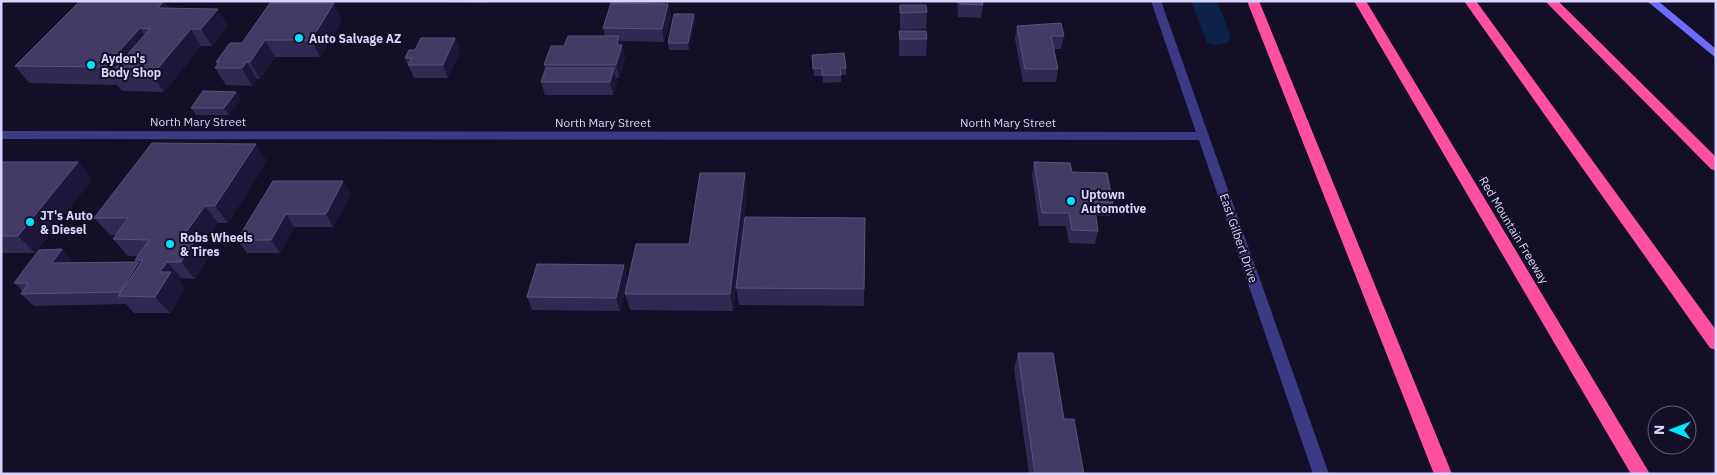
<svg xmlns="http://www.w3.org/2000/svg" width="1717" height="475" viewBox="0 0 1717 475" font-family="'IBM Plex Sans',sans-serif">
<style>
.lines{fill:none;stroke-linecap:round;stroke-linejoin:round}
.canal{fill:#0c2248;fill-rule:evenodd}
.street{fill:#3d3a85;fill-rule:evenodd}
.secondary{fill:#6f6bff;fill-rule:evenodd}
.highway{fill:#ff4fa3;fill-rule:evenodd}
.wall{fill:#312854}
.shaded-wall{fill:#1d163a}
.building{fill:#433a66;stroke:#5a527e}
.poi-dot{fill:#00e5ff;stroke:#130f26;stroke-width:2}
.labels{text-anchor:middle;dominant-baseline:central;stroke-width:4;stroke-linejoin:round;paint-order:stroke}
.poi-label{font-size:12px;font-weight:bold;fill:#d9d4ff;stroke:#130f26;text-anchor:start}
.street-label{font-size:12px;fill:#d9d4ff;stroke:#130f26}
</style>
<rect width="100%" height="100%" fill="#130f26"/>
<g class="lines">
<!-- canal -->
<path class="canal" d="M1191 1H1217L1231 37 1227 43 1217 45 1207 43Z"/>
<!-- street -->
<path class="street" d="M1151 1H1161L1329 474H1313L1199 140 1 139V131L1196 132Z"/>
<!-- secondary -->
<path class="secondary" d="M1647 1H1658L1716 49V58Z"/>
<!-- highway -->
<path class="highway" d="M1247 1H1259L1452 474H1434Z
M1354 1H1366L1650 474H1631Z
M1464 1H1476L1716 330V350L1710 348Z
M1545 1H1558L1716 157V171L1711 169Z"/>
</g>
<!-- wall -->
<path class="wall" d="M80 1H274L273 2 164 1 169 8 228 26 212 46H201L164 92 122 91 117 85 29 83 15 66Z
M380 1H490L489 3Z
M957 1H1040L982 2 983 5 981 18 958 17Z
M668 4 671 16 664 42 620 41 625 58 619 78H616L617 81 613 95H545L541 82 545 68 544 65 605 36 603 28Z
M900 5 927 12 926 29 900 30Z
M694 14 695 22 689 50H669L668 43Z
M342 20 320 57H275L260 79H257L252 86 226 85 215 68 217 65 216 62 242 43Z
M1017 26 1064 36 1061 49H1054L1058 69 1056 82H1023L1015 39Z
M899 31 927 39 926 56H899Z
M455 38 460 51 448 78H414L405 58 415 50Z
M812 55 846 68V75H841V82L823 83 822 76H814Z
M236 92 241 99 229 115H196L191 108Z
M267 161 228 223H218L201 246 209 256 195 279 181 278 179 282 185 289 170 313H134L126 304 34 306 21 294 23 291 14 283 74 262V263L136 262 135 260 138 256H128L113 239 116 235H110L94 218Z
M1 162H78L92 179 35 253H1Z
M1034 162 1072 172 1113 203 1110 216 1095 215 1098 231 1095 244 1069 243 1066 226H1039L1032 175Z
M745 173 747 191 733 311 630 310 625 294 689 244Z
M273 181 351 194 333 227H294L280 253H247L237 240Z
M865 218 864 306 739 305 736 288Z
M628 278 620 311 532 310 527 297Z
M1018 353 1064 419 1084 474H1029L1014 369Z"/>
<!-- shaded-wall -->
<path class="shaded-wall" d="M164 1 175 18 158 8Z
M334 3 342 20 320 57 311 40Z
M668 4 671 16 664 42 662 29Z
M218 9 228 26 212 46 201 29Z
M694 14 695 22 689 50 688 43Z
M140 28 151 46 110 74 105 67Z
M191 29 201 46 164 92 152 75Z
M619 36 625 58 619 78 616 65 617 45Z
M455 38 460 51 448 78 443 65Z
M265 40 275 57 260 79 250 62Z
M247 62 257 79 252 86 242 68Z
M614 68 617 81 613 95 610 82Z
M236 92 241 99 229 115 224 108Z
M256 144 267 161 228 223 215 206Z
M78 162 92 179 35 253 18 236Z
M745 173 747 191 733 311 730 294Z
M343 181 351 194 333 227 326 214Z
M205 206 218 223 201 246 209 256 195 279 181 262V239Z
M286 214 294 227 280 253 271 240Z
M62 249 74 262 64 276 52 263Z
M167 262 181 278 179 282 185 289 170 313 155 297 160 272Z
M138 263 149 276 124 296 120 292Z
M624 265 628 278 620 311 616 298Z"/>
<!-- building -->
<path class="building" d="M80 1H164L158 8 218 9 201 29H191L152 75 110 74 150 29 140 28 105 67 15 66Z
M959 1H982L983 5 960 4Z
M270 3H334L311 40H265L250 62H247L242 68H215L219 62H216L230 43H242Z
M611 3 668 4 662 29 603 28Z
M900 5H926L927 12 900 13Z
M674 14H694L688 43H668Z
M1061 23 1064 36H1051L1058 69H1025L1017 26Z
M899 31H926L927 39H900Z
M568 36H619L617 45H622L616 65H544L551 46H564Z
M421 38H455L443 65H408L412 58H405L409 50H415Z
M844 53 846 68H840L841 75H822V68L813 69 812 55Z
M546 68H614L610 82H541Z
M203 91 236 92 224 108H191Z
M152 143 256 144 215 206H205L181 239H196L181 262H167L160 272H171L155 297 118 296 143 260H135L149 240 113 239 128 218H94Z
M1 162H78L18 236H1Z
M1034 162 1070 163 1072 172 1107 173 1113 203 1088 202 1090 210H1095L1098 231 1072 230 1069 213H1042Z
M700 173H745L730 294H625L636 244H689Z
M273 181H343L326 214H286L271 240H237Z
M745 217 865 218 864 289 736 288Z
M62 249 52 263 136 262 138 263 120 292 21 294 28 283H14L39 250Z
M537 264 624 265 616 298 527 297Z
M1018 353H1053L1064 419H1074L1084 474H1035Z"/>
<!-- markers -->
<g class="poi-dot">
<circle cx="299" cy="38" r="5"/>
<circle cx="91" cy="65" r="5"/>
<circle cx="1071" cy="201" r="5"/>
<circle cx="30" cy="222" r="5"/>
<circle cx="170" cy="244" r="5"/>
</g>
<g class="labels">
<!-- poi labels -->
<g class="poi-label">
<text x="309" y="38">Auto Salvage AZ</text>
<text x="101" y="58">Ayden's<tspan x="101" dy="14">Body Shop</tspan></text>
<text x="1081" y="194">Uptown<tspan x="1081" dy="14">Automotive</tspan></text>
<text x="40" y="215">JT's Auto<tspan x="40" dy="14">&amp; Diesel</tspan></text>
<text x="180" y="237">Robs Wheels<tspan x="180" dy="14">&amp; Tires</tspan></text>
</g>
<!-- street labels -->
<g class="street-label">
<text x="198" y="121">North Mary Street</text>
<text x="603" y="122">North Mary Street</text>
<text x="1008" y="122">North Mary Street</text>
<text transform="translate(1514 230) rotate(59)">Red Mountain Freeway</text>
<text transform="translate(1239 238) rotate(71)">East Gilbert Drive</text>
</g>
</g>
<!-- border -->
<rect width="1717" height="475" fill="none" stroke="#d9d4ff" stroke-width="5"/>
<!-- north arrow -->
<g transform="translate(1672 430) rotate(271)"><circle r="24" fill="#130f26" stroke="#625e7d"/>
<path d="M0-4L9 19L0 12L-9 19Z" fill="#00e5ff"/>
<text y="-8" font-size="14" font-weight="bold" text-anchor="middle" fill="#d9d4ff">N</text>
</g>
</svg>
